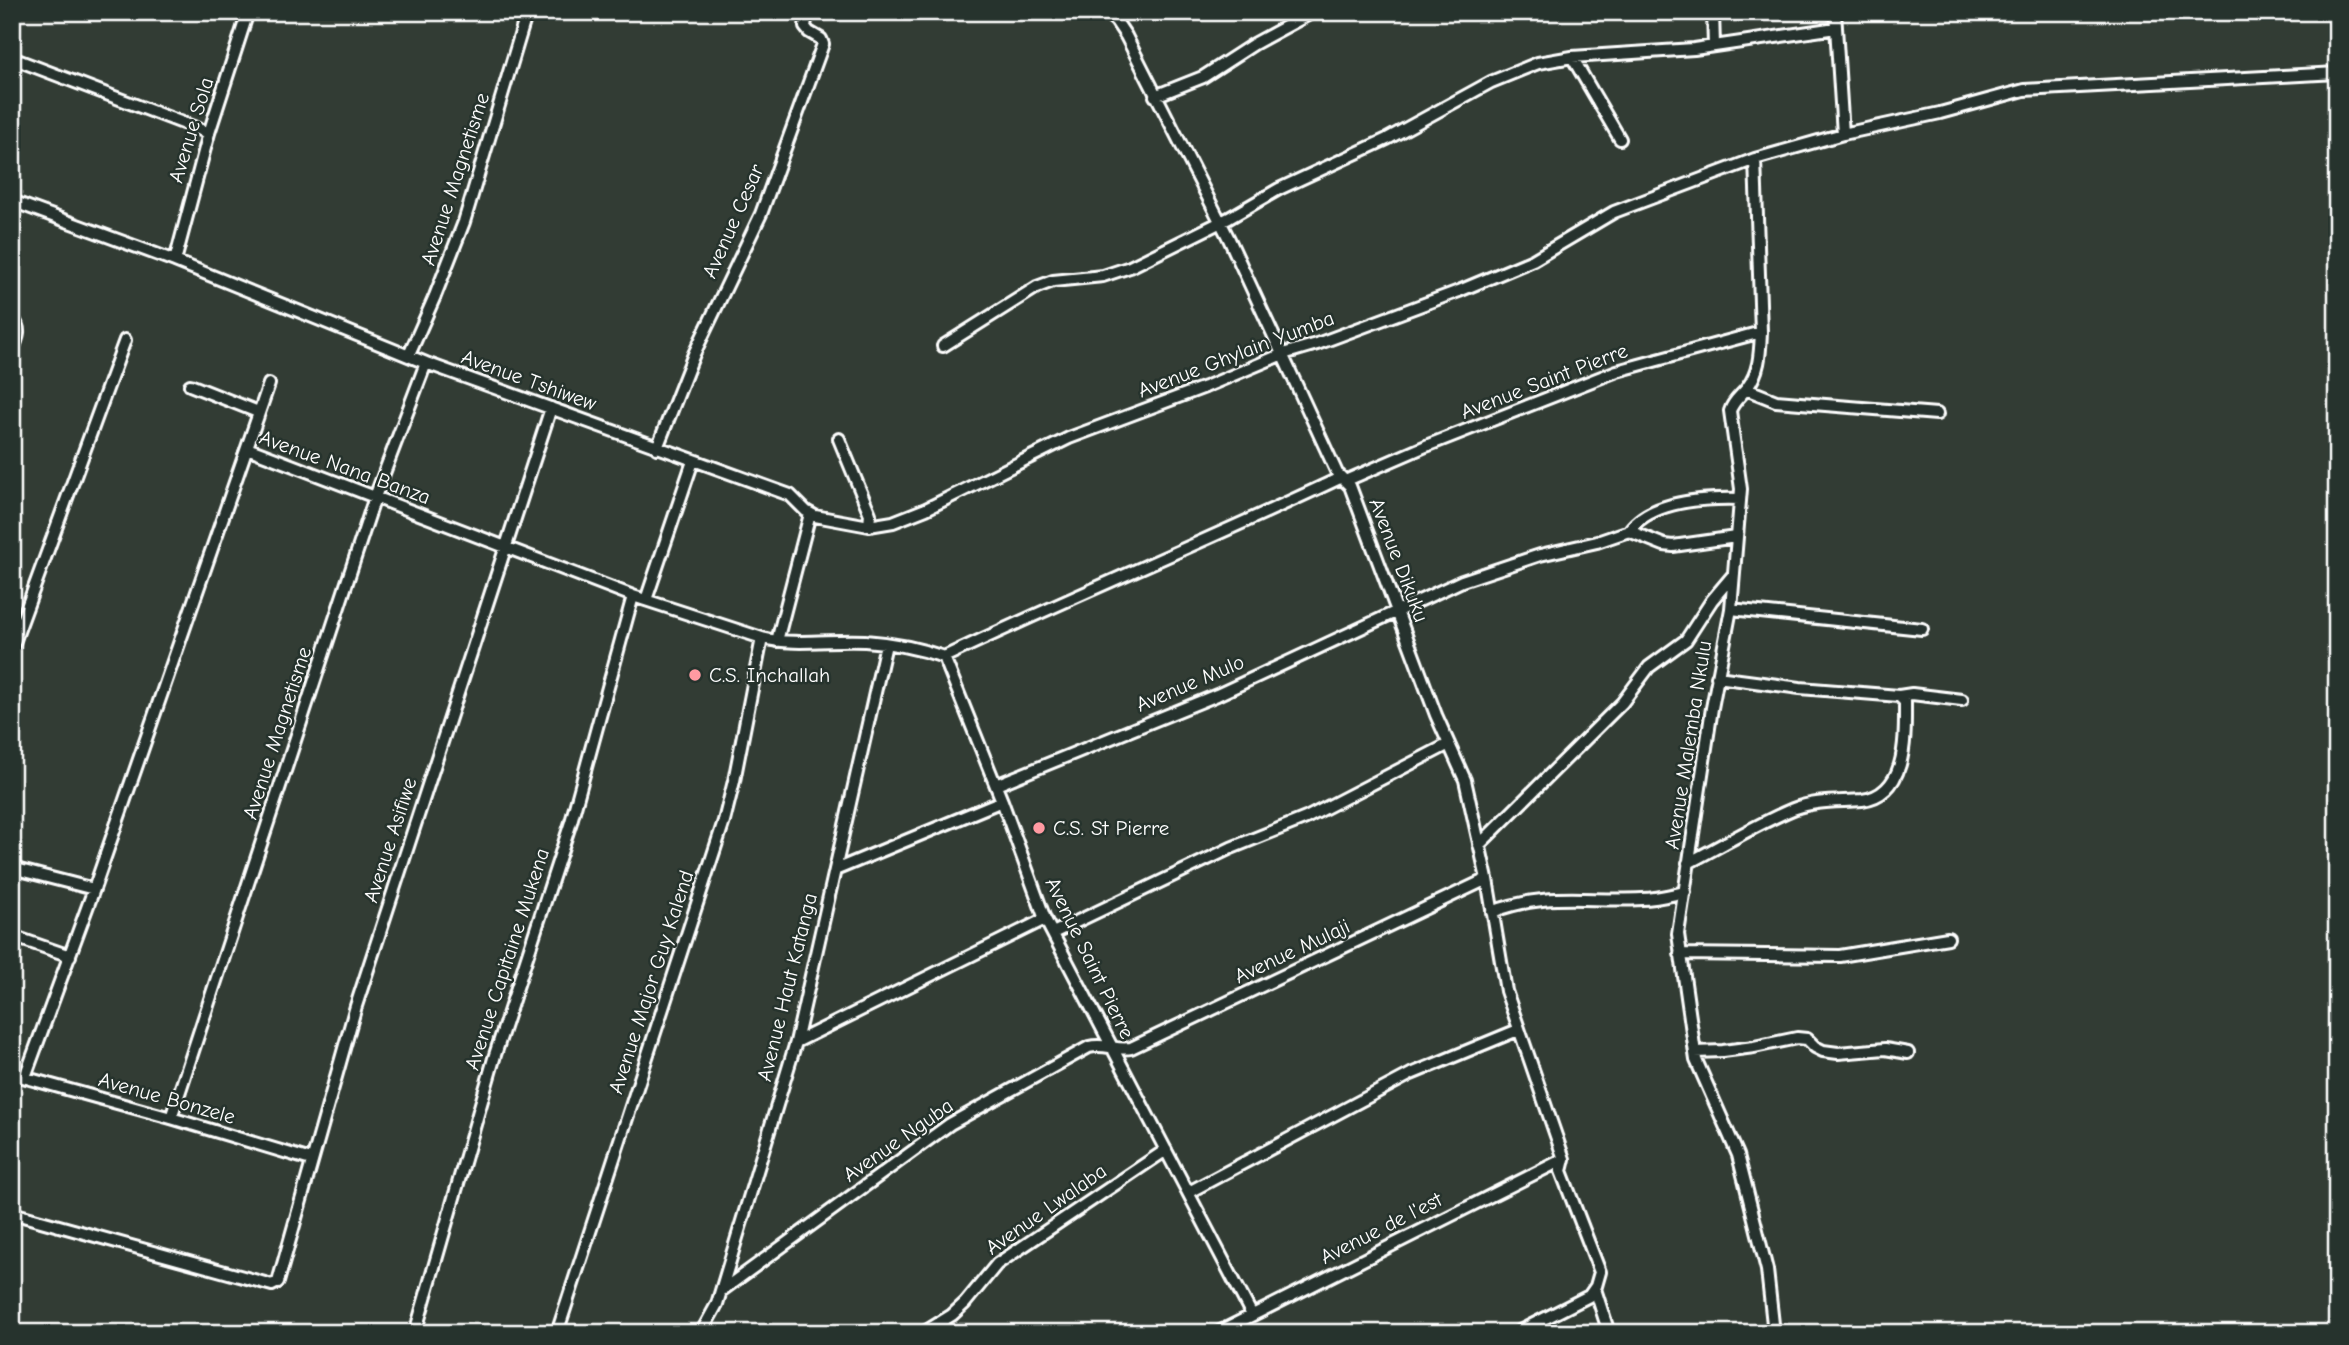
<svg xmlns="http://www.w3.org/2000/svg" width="2349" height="1345" viewBox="0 0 2349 1345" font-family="'Comic Neue',sans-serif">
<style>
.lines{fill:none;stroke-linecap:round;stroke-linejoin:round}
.street-casing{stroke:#fff;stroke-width:16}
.street{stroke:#26332d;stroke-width:10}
.poi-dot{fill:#ff9aa2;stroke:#26332d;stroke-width:2.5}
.labels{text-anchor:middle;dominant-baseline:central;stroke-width:5;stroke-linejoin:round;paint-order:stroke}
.street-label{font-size:21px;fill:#fff;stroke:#26332d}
.poi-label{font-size:21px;fill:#fff;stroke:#26332d;text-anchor:start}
</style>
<rect width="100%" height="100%" fill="#323c34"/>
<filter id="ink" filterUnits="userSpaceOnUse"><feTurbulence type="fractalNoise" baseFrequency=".0143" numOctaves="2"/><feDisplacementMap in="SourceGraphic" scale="14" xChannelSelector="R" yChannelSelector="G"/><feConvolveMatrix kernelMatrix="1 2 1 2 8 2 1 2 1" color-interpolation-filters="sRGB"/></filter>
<g filter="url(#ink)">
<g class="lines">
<!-- street casing -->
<g class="street-casing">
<path id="street" d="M1106 12 1116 21 1126 36 1229 239 1337 473 1350 486 1436 715 1465 780 1487 879 1506 991 1564 1159
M1713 12 1714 46
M1835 12 1843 134
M1572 57 1620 139
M12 58 209 133
M1155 96 1203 77 1254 44 1313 12
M1755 159 1761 332C1760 352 1760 371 1747 388 1741 396 1733 401 1730 411L1741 489 1731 609 1712 708 1678 934 1696 1060 1738 1155 1767 1270 1774 1333
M12 201 175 261 426 363 790 495 806 511 815 516 869 526 893 522 926 509 1069 438 1205 387 1283 354 1317 344 1459 291 1533 260 1614 212 1755 159 1843 134 1940 113 2024 90 2337 73
M175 261 209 133 248 12
M12 317C22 329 18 338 12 351
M943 346 1037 287 1053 281 1103 276 1130 267 1229 218 1279 189 1387 139 1491 82 1538 63 1572 57 1694 49 1836 28
M409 355 435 296 464 222 527 12
M190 385 258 412
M1746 389 1776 401 1937 414
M839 439 870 514 869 526
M247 448 633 596 762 638C795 646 831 639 865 641 893 643 918 648 944 657
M657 448 694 354 761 214 823 44 821 39 809 32 805 27 807 12
M1345 481 1426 446 1617 371 1761 332
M1629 531C1651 500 1705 498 1740 499
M646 600 693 461
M1731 609 1922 629
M777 641 810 514
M12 648 125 340
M944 657 1002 801 1045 919 1252 1315
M944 657C1075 595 1209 540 1340 478
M1899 696 1912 694 1962 700
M996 785 1217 695 1462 581 1540 555 1597 542 1629 531 1664 545 1673 546 1736 537
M1479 845 1622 703 1649 667 1686 640 1712 600 1734 574
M1688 863C1723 845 1757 824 1793 809 1816 800 1839 802 1862 800 1908 794 1905 736 1905 702L1899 696 1800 688 1717 677
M12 868 94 889
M835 870 1002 801
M1492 912C1546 891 1586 902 1642 899 1656 899 1671 895 1685 892
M1053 933 1231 848 1306 818 1449 744
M12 936 70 956
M1680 954 1840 956 1948 938
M796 1042 1045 919
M1695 1052 1723 1051 1754 1047 1797 1038 1807 1039 1815 1047 1823 1051 1838 1053 1885 1049 1908 1053
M12 1074 171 1118 311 1160
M25 1077 94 889 269 384
M171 1118 375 497 426 363
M1189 1192 1411 1074 1518 1030
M12 1213 272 1285 278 1282 356 1006 551 408
M1595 1289 1609 1333
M721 1291 950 1124 1089 1047C1104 1043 1117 1051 1131 1048L1487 879
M415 1333 495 1055 571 822 633 596
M557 1333 724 821 734 781 762 638
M701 1333 717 1304 796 1042 886 644
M923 1333 952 1315 965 1303 997 1264 1166 1150
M1217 1333 1564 1159
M1516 1333 1589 1296 1596 1286 1600 1272 1561 1171 1564 1159"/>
</g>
<!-- street -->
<use href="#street" class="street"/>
</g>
</g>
<!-- markers -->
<g class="poi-dot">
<circle cx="695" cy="675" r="7"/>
<circle cx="1039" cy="828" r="7"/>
</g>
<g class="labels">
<!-- street labels -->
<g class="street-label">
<text transform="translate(191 130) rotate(-73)">Avenue Sola</text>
<text transform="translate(455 179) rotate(-72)">Avenue Magnetisme</text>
<text transform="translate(733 221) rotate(-66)">Avenue Cesar</text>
<text transform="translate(1236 354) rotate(-21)">Avenue Ghylain Yumba</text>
<text transform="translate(529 380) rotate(20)">Avenue Tshiwew</text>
<text transform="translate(1544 381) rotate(-21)">Avenue Saint Pierre</text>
<text transform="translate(345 467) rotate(20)">Avenue Nana Banza</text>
<text transform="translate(1399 560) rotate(69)">Avenue Dikuku</text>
<text transform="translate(1190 683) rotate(-23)">Avenue Mulo</text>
<text transform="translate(277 733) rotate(-72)">Avenue Magnetisme</text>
<text transform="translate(1688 745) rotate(-81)">Avenue Malemba Nkulu</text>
<text transform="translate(390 840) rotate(-72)">Avenue Asifiwe</text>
<text transform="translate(1292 951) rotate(-25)">Avenue Mulaji</text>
<text transform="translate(1090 958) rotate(64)">Avenue Saint Pierre</text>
<text transform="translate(507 959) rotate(-72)">Avenue Capitaine Mukena</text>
<text transform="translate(651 982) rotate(-72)">Avenue Major Guy Kalend</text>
<text transform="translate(787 987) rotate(-76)">Avenue Haut Katanga</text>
<text transform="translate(167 1098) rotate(16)">Avenue Bonzele</text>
<text transform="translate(898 1140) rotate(-35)">Avenue Nguba</text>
<text transform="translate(1046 1209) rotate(-35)">Avenue Lwalaba</text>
<text transform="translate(1381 1228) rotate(-27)">Avenue de l'est</text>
</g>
<!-- poi labels -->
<g class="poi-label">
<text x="709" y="675">C.S. Inchallah</text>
<text x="1053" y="828">C.S. St Pierre</text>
</g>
</g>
<!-- margin -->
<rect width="2349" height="1345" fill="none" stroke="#26332d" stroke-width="42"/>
<rect x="21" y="21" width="2307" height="1303" fill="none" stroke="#fff" stroke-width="2.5" filter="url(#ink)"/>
</svg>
